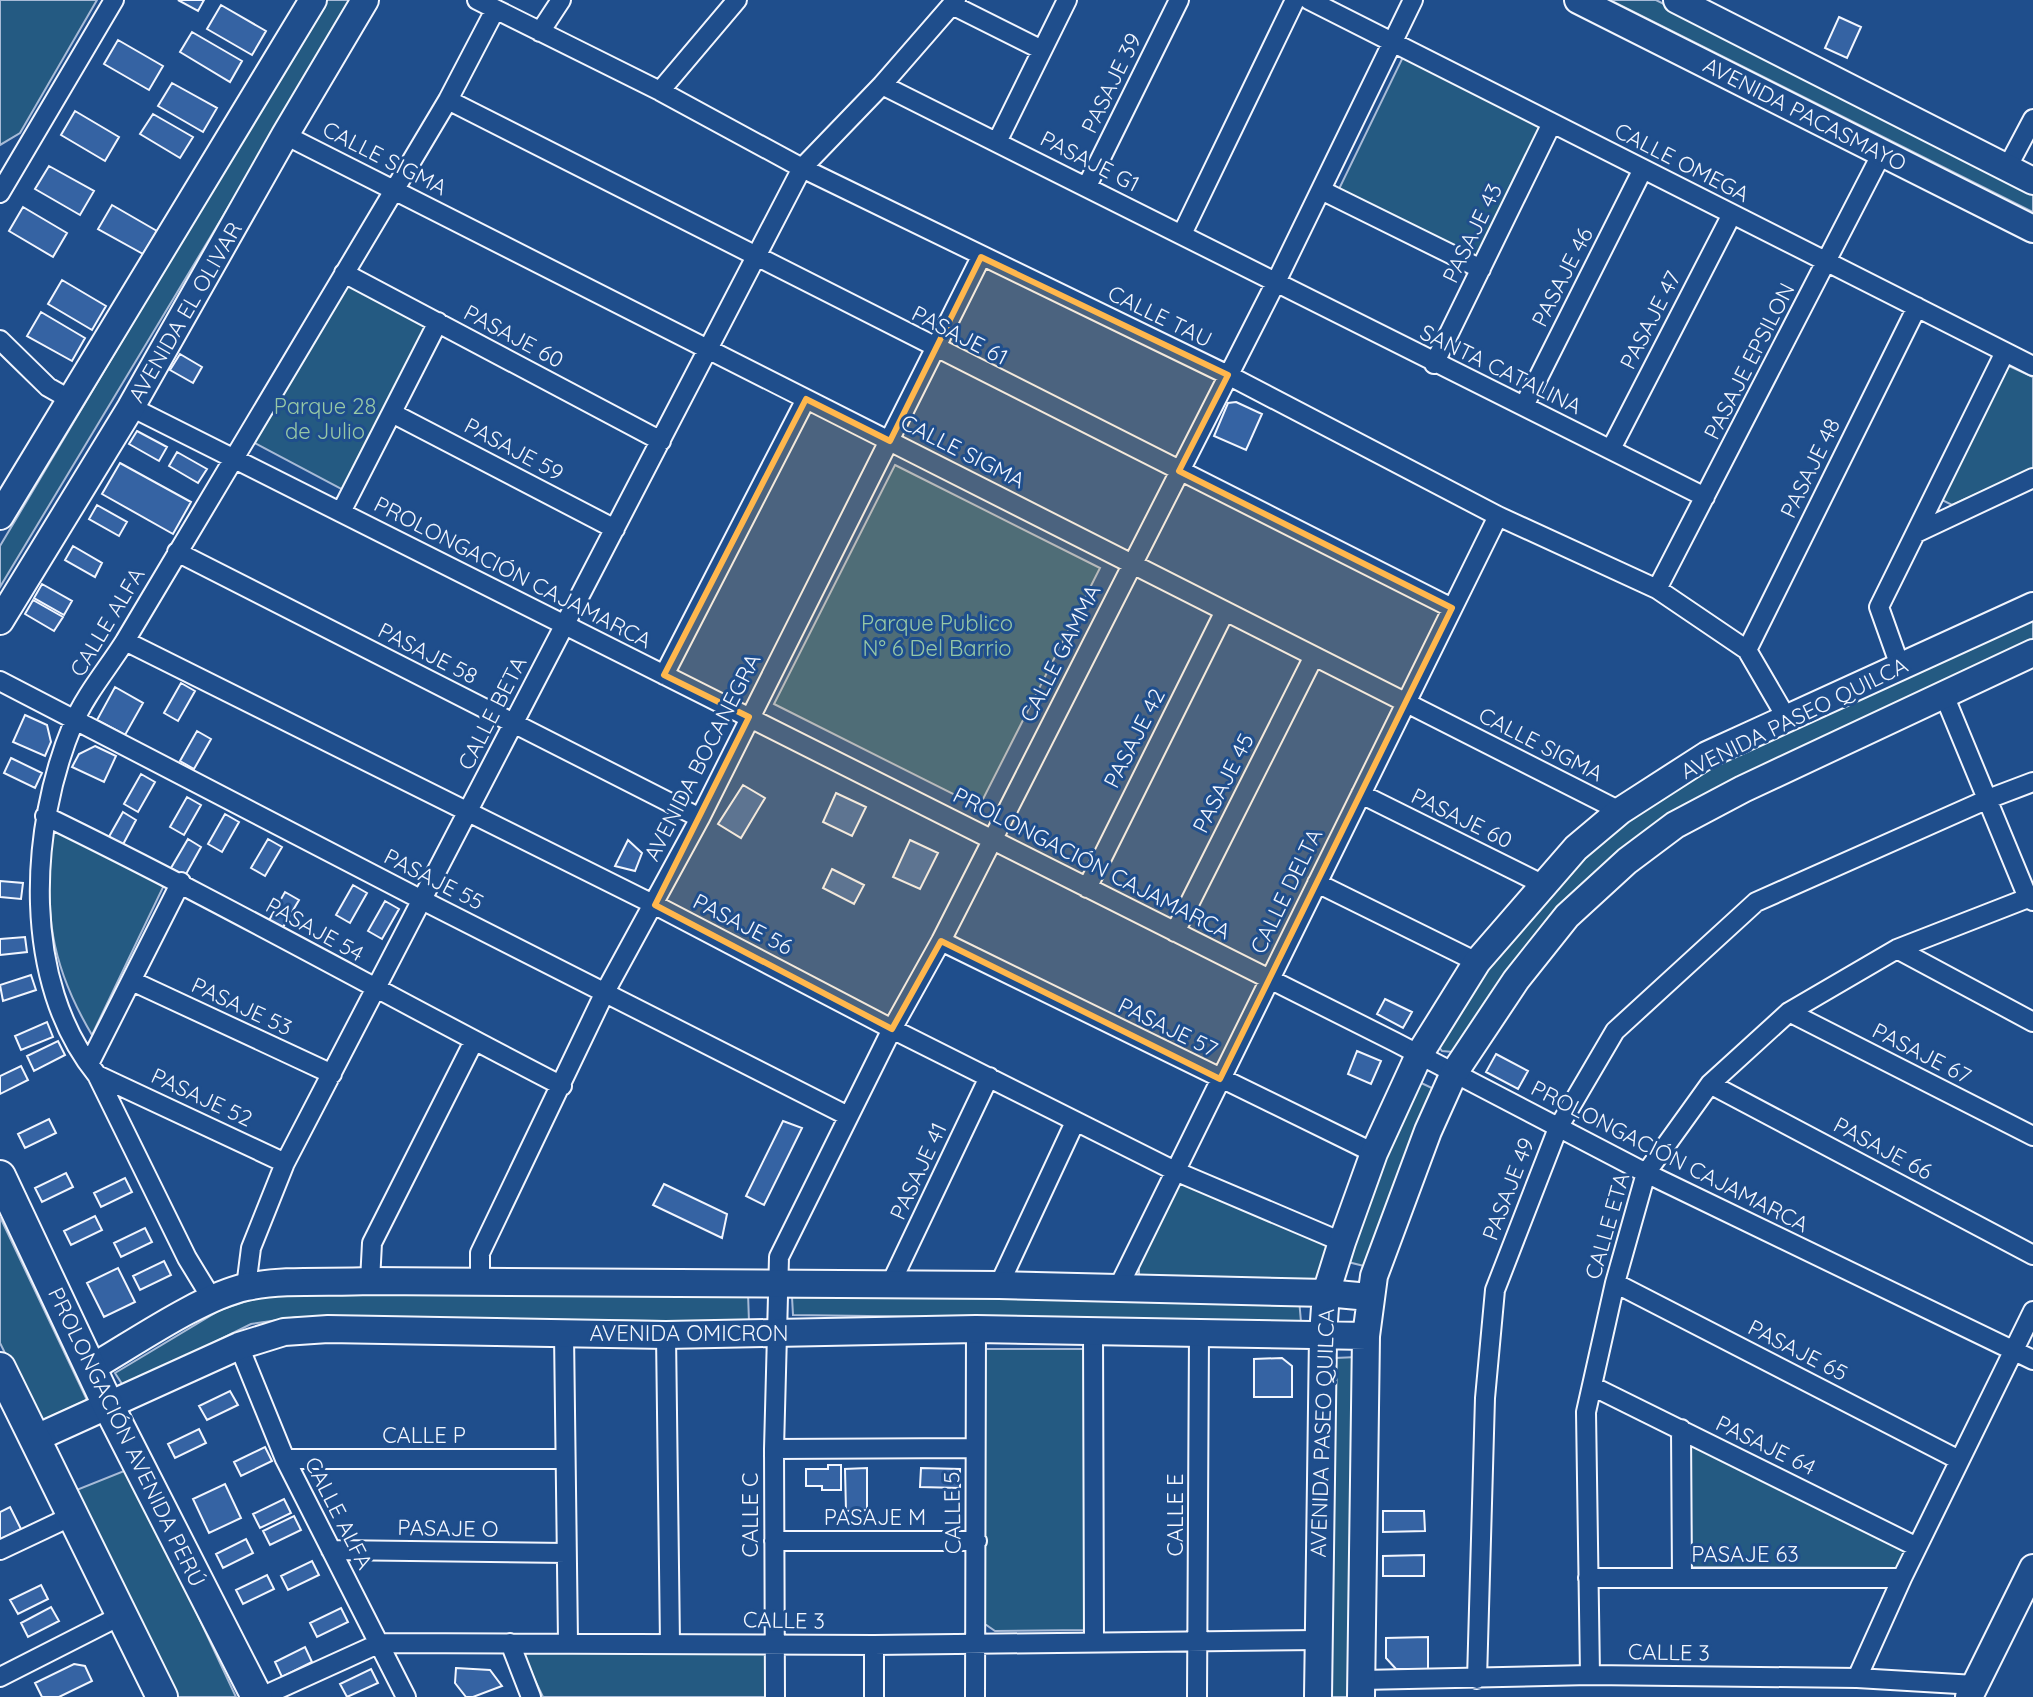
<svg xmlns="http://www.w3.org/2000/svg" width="2033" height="1697" viewBox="0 0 2033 1697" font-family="Quicksand,sans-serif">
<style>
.green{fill:#245a82;stroke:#a8bbd7;stroke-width:2}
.building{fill:#3563a3;stroke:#f2f6ff;stroke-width:2}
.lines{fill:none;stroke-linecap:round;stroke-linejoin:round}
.street-casing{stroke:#f2f6ff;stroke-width:22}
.secondary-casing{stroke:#f2f6ff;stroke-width:30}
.primary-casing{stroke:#f2f6ff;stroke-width:34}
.street{stroke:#1f4e8c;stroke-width:18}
.secondary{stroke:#1f4e8c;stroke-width:26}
.primary{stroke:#1f4e8c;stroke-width:30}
.marked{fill:#ffb74d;fill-opacity:0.2;stroke:#ffb74d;stroke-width:6;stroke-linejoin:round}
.labels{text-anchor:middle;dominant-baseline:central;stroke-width:6;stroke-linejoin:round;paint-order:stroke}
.street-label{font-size:22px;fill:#f2f6ff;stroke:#1f4e8c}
.park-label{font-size:22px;fill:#97c8a6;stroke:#1f4e8c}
</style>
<rect width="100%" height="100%" fill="#1f4e8c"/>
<!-- green -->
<path class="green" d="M0 0H97L20 133 0 145Z
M325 0H353L0 587V546Z
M1610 0H1656L2033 189V212Z
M1403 57 1545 128 1480 264 1338 191Z
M348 283 428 325 345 491 253 442Z
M2007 365 2033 377V469L1952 505 1940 499Z
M895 465 1100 568 979 807 774 704Z
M2033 617V643L1668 814 1608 862 1453 1052 1442 1051 1436 1043 1494 954 1581 852 1646 803 1709 768Z
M55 824 167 879 92 1035C47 959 47 914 50 829Z
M1415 1080 1434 1089 1368 1267 1344 1261Z
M1181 1175 1331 1240 1317 1283 1139 1276V1259Z
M0 1217 87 1400 39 1422 0 1343Z
M271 1293H748L749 1322 298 1317 251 1324 124 1387 115 1373 220 1310Z
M792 1297 1299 1299 1301 1322 793 1315Z
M984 1349H1087V1630L995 1631 985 1624Z
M1357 1357 1356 1697H1329L1335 1358Z
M1691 1440 1907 1550 1900 1568 1689 1567Z
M129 1469 236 1697H177L74 1491Z
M519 1647H766V1697H543Z"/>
<!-- building -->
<path class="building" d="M178 0H204L198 11Z
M221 5 266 31 252 55 207 29Z
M1839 17 1861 27 1847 58 1825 48Z
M192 32 242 61 230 82 180 52Z
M118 40 163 66 149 90 104 64Z
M172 83 217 108 203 132 158 106Z
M75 111 119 137 105 161 61 135Z
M153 114 193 137 180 158 140 134Z
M49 166 94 191 80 215 35 189Z
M112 205 157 231 143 254 98 229Z
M23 207 67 233 53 257 9 231Z
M62 280 106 306 92 330 48 304Z
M41 312 85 338 72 361 27 336Z
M180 354 202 367 193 383 170 370Z
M1236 402 1262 414 1246 450 1214 436 1228 403Z
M137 431 167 447 159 461 129 444Z
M177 452 207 469 198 483 169 466Z
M120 463 191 502 173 534 102 494Z
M97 505 127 522 119 536 89 519Z
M73 546 102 563 95 577 65 560Z
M42 584 72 601 64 615 34 598Z
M33 600 63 617 54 631 25 614Z
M181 683 195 691 178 721 164 713Z
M115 687 143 703 125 735 97 720Z
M25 715 47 725 51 742 45 756 13 742Z
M197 731 211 739 194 769 180 761Z
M95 746 116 756 104 782 72 767 79 754Z
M11 758 42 773 35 788 4 773Z
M141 774 155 782 138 812 124 804Z
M743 785 765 798 741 838 718 824Z
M836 793 866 807 852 836 823 822Z
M187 797 201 805 184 835 170 827Z
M123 812 136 820 120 850 106 842Z
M225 814 239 822 222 852 208 844Z
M188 839 201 847 185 876 171 868Z
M268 839 282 847 265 876 251 868Z
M628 840 642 853 635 871 615 866Z
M910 840 938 853 920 889 893 877Z
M832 869 864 885 854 904 823 888Z
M0 881 23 883 21 899 0 897Z
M353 885 367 893 350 923 336 915Z
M285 892 299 900 282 929 268 922Z
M385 901 399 909 382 939 368 931Z
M25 937 27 952 0 955V939Z
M31 975 36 990 3 1001 0 985Z
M1385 999 1412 1012 1403 1028 1377 1014Z
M47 1022 53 1037 21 1050 15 1036Z
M58 1041 65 1055 34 1071 27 1056Z
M1357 1051 1381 1061 1371 1084 1348 1074Z
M1496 1054 1528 1071 1518 1089 1486 1072Z
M21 1066 28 1080 0 1094V1076Z
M49 1119 56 1133 25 1148 18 1134Z
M783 1121 802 1128 764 1205 746 1196Z
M66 1173 73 1187 42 1202 35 1188Z
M125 1178 132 1192 101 1207 94 1193Z
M664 1184 727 1214 722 1238 653 1205Z
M95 1216 102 1230 71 1245 64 1231Z
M145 1228 152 1242 121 1257 114 1243Z
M164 1261 171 1275 140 1290 133 1276Z
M118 1268 135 1302 104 1317 87 1283Z
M1282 1358 1292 1366V1397H1254V1359Z
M230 1391 238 1405 207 1420 199 1406Z
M199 1429 206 1443 175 1458 168 1444Z
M265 1447 272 1461 241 1476 234 1462Z
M828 1465H841V1490H822V1486H806V1469H828Z
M867 1468V1510L846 1511 845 1469Z
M921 1468 960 1469V1488L920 1487Z
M225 1484 241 1518 209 1533 193 1499Z
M284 1499 291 1513 260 1528 253 1514Z
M10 1507 21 1529 0 1540V1512Z
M1383 1511H1424L1425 1531 1383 1532Z
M294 1516 301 1530 270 1545 263 1531Z
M246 1539 253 1553 223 1568 216 1554Z
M1424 1555V1576H1383V1556Z
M312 1561 319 1575 288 1590 281 1576Z
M267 1575 274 1589 243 1604 236 1590Z
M41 1585 48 1599 18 1614 10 1600Z
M51 1607 59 1621 28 1637 21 1623Z
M341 1608 348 1622 317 1637 310 1623Z
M1428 1637V1669H1396L1386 1658V1638Z
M305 1647 312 1662 282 1677 275 1662Z
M74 1664 85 1666 92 1681 59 1697H42L35 1683Z
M456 1668 490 1670 502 1686 473 1697H466L455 1683Z
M371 1669 378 1683 347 1697 340 1684Z"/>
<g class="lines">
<!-- street casing -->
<g class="street-casing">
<path id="street" d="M477 0 660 91 802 168 1228 375 1498 516 1657 589 1747 650 1786 717
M1309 0 2033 366
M952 5 1042 50
M540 32 561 0
M882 85 1705 497
M660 91 737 0
M448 100 1452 608
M285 135 1620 811
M997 142 1067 0
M2007 168 2033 119
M1087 186 1179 0
M1321 190 1481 269
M0 193 114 0
M1182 234 1295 0
M344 273 661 441
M0 340 48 387 71 400
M1434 364 1552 123
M1524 406 1643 169
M131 407 1395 1042 1646 1173 2033 1360
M392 413 615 529
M1611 449 1732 214
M341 512 438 322
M1916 533 2033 478
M177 552 700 818
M1657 589 1882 153
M125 641 655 905 892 1029 1175 1171 1342 1242
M1747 650 1917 307
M1900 666 1879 607 2005 352
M664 675 806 399
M0 681 422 900 848 1116
M1944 695 2028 898 2033 901
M1361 794 1542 884
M45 816C220 901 389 997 562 1086
M1317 883 1477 962
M1087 888 1225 611
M1175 932 1314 656
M941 941 1374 1153
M1897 949 2033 1022
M132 981 332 1074
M1789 1012 2033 1136
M89 1064 181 882
M97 1075 285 1163
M1710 1084 2033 1255
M370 1281 372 1243 474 1041
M480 1282V1253L605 992 700 818 981 257
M1615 1283 1959 1460
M890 1285 989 1077
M999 1285 1075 1122
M246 1287 251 1248 285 1163 802 168 882 85 956 0
M1118 1288 1498 516
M212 1299 187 1258 97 1075C21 982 29 829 73 724 85 695 108 668 125 641L448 100 495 10
M1093 1331 1094 1642
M564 1334 568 1642
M666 1335 670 1644
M239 1346 285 1459 406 1697
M1592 1386 1917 1547
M1681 1429 1682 1578
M774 1449 975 1448
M285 1459H564
M774 1541H977
M0 1550 72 1516
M331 1550 566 1553
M1588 1578H1902
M510 1643 531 1697
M874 1645V1697
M1590 1675 1586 1412 1615 1283 1646 1173 1710 1084 1789 1012 1897 949 2028 898
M0 1677 122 1615
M1857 1678 1902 1578 2033 1311
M1477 1679 1485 1398 1495 1290 1558 1128 1615 1031 1756 902 1988 799 2033 782
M1361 1680 1590 1675 1857 1678 1975 1685
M261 1697 380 1643 874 1645 1317 1640
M775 1697 774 1449 779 1257 892 1029 941 941 1276 282 1413 0
M975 1697 976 1329
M1197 1697 1199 1333"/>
</g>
<!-- secondary casing -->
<g class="secondary-casing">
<path id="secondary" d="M1578 0 2033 229
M1677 0 2033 181
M0 516 313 0
M0 621 131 407 285 135 365 0
M91 1368C133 1344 200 1297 246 1287 285 1279 330 1283 370 1281L999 1285 1326 1293 1369 1297
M34 1439 239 1346 284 1332 328 1329 666 1335 976 1329 1366 1336
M1318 1697 1323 1335 1326 1293 1342 1242 1374 1153 1419 1055 1477 962 1576 848 1620 811 1707 755 2033 606
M1361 1697 1366 1336 1374 1276 1428 1131 1454 1073 1516 980 1567 916 1627 861 1675 825 1743 789 2033 653
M1969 1697 2033 1568"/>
</g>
<!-- primary casing -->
<g class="primary-casing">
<path id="primary" d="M0 1176 109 1407 257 1697
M0 1368 162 1697"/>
</g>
<!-- street -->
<use href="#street" class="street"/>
<!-- secondary -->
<use href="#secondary" class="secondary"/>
<!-- primary -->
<use href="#primary" class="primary"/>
</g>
<!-- marked area -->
<path class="marked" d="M981 257 1228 375 1179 471 1452 608 1220 1079 941 941 892 1029 655 905 749 717 664 675 806 399 890 441Z"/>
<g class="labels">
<!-- street labels -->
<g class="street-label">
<text transform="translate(1111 83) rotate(-64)">PASAJE 39</text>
<text transform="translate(1805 114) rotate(27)">AVENIDA PACASMAYO</text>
<text transform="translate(385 158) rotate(27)">CALLE SIGMA</text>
<text transform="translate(1090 161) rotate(27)">PASAJE G1</text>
<text transform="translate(1682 162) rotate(27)">CALLE OMEGA</text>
<text transform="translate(1472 233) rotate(-64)">PASAJE 43</text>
<text transform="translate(1562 277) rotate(-63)">PASAJE 46</text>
<text transform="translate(185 312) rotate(-60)">AVENIDA EL OLIVAR</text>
<text transform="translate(1160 316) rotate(26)">CALLE TAU</text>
<text transform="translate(1650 320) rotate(-63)">PASAJE 47</text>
<text transform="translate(960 335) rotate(27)">PASAJE 61</text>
<text transform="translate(514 336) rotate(28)">PASAJE 60</text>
<text transform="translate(1749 361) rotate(-63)">PASAJE EPSILON</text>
<text transform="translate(1501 369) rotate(26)">SANTA CATALINA</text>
<text transform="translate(514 449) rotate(28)">PASAJE 59</text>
<text transform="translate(963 451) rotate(27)">CALLE SIGMA</text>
<text transform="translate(1810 468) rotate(-64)">PASAJE 48</text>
<text transform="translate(513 572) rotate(27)">PROLONGACIÓN CAJAMARCA</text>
<text transform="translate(107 622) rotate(-59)">CALLE ALFA</text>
<text transform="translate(428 653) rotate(27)">PASAJE 58</text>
<text transform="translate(1060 653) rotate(-63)">CALLE GAMMA</text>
<text transform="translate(492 713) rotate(-63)">CALLE BETA</text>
<text transform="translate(1794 718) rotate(-26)">AVENIDA PASEO QUILCA</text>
<text transform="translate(1134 738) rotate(-63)">PASAJE 42</text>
<text transform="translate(1541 744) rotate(27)">CALLE SIGMA</text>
<text transform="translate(702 757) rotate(-63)">AVENIDA BOCANEGRA</text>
<text transform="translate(1223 783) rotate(-63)">PASAJE 45</text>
<text transform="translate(1462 818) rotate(26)">PASAJE 60</text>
<text transform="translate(1092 863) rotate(27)">PROLONGACIÓN CAJAMARCA</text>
<text transform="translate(434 879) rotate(27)">PASAJE 55</text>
<text transform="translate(1286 891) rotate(-64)">CALLE DELTA</text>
<text transform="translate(743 924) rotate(27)">PASAJE 56</text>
<text transform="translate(315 929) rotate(29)">PASAJE 54</text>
<text transform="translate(242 1006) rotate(25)">PASAJE 53</text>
<text transform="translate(1168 1027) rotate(26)">PASAJE 57</text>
<text transform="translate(1922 1053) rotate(27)">PASAJE 67</text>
<text transform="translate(202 1097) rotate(25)">PASAJE 52</text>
<text transform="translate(1883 1148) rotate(28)">PASAJE 66</text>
<text transform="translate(1670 1156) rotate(27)">PROLONGACIÓN CAJAMARCA</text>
<text transform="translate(918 1171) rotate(-65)">PASAJE 41</text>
<text transform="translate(1508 1189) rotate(-69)">PASAJE 49</text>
<text transform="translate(1607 1226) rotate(-74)">CALLE ETA</text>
<text x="689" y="1333">AVENIDA OMICRON</text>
<text transform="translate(1798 1350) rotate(27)">PASAJE 65</text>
<text transform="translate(1322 1433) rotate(-88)">AVENIDA PASEO QUILCA</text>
<text x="424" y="1435">CALLE P</text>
<text transform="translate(127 1437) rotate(64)">PROLONGACIÓN AVENIDA PERÚ</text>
<text transform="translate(1766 1445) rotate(26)">PASAJE 64</text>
<text transform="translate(339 1513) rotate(63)">CALLE ALFA</text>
<text transform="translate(952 1513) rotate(-91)">CALLE 5</text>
<text transform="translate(750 1515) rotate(-90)">CALLE C</text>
<text transform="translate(1175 1515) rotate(-90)">CALLE E</text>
<text x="875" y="1517">PASAJE M</text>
<text transform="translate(448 1528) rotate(1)">PASAJE O</text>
<text x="1745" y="1554">PASAJE 63</text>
<text transform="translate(784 1620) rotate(1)">CALLE 3</text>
<text transform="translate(1669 1652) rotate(1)">CALLE 3</text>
</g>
<!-- park labels -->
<g class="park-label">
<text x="325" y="406">Parque 28<tspan x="325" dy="25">de Julio</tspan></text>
<text x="937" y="623">Parque Publico<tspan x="937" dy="25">N° 6 Del Barrio</tspan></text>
</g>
</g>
</svg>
